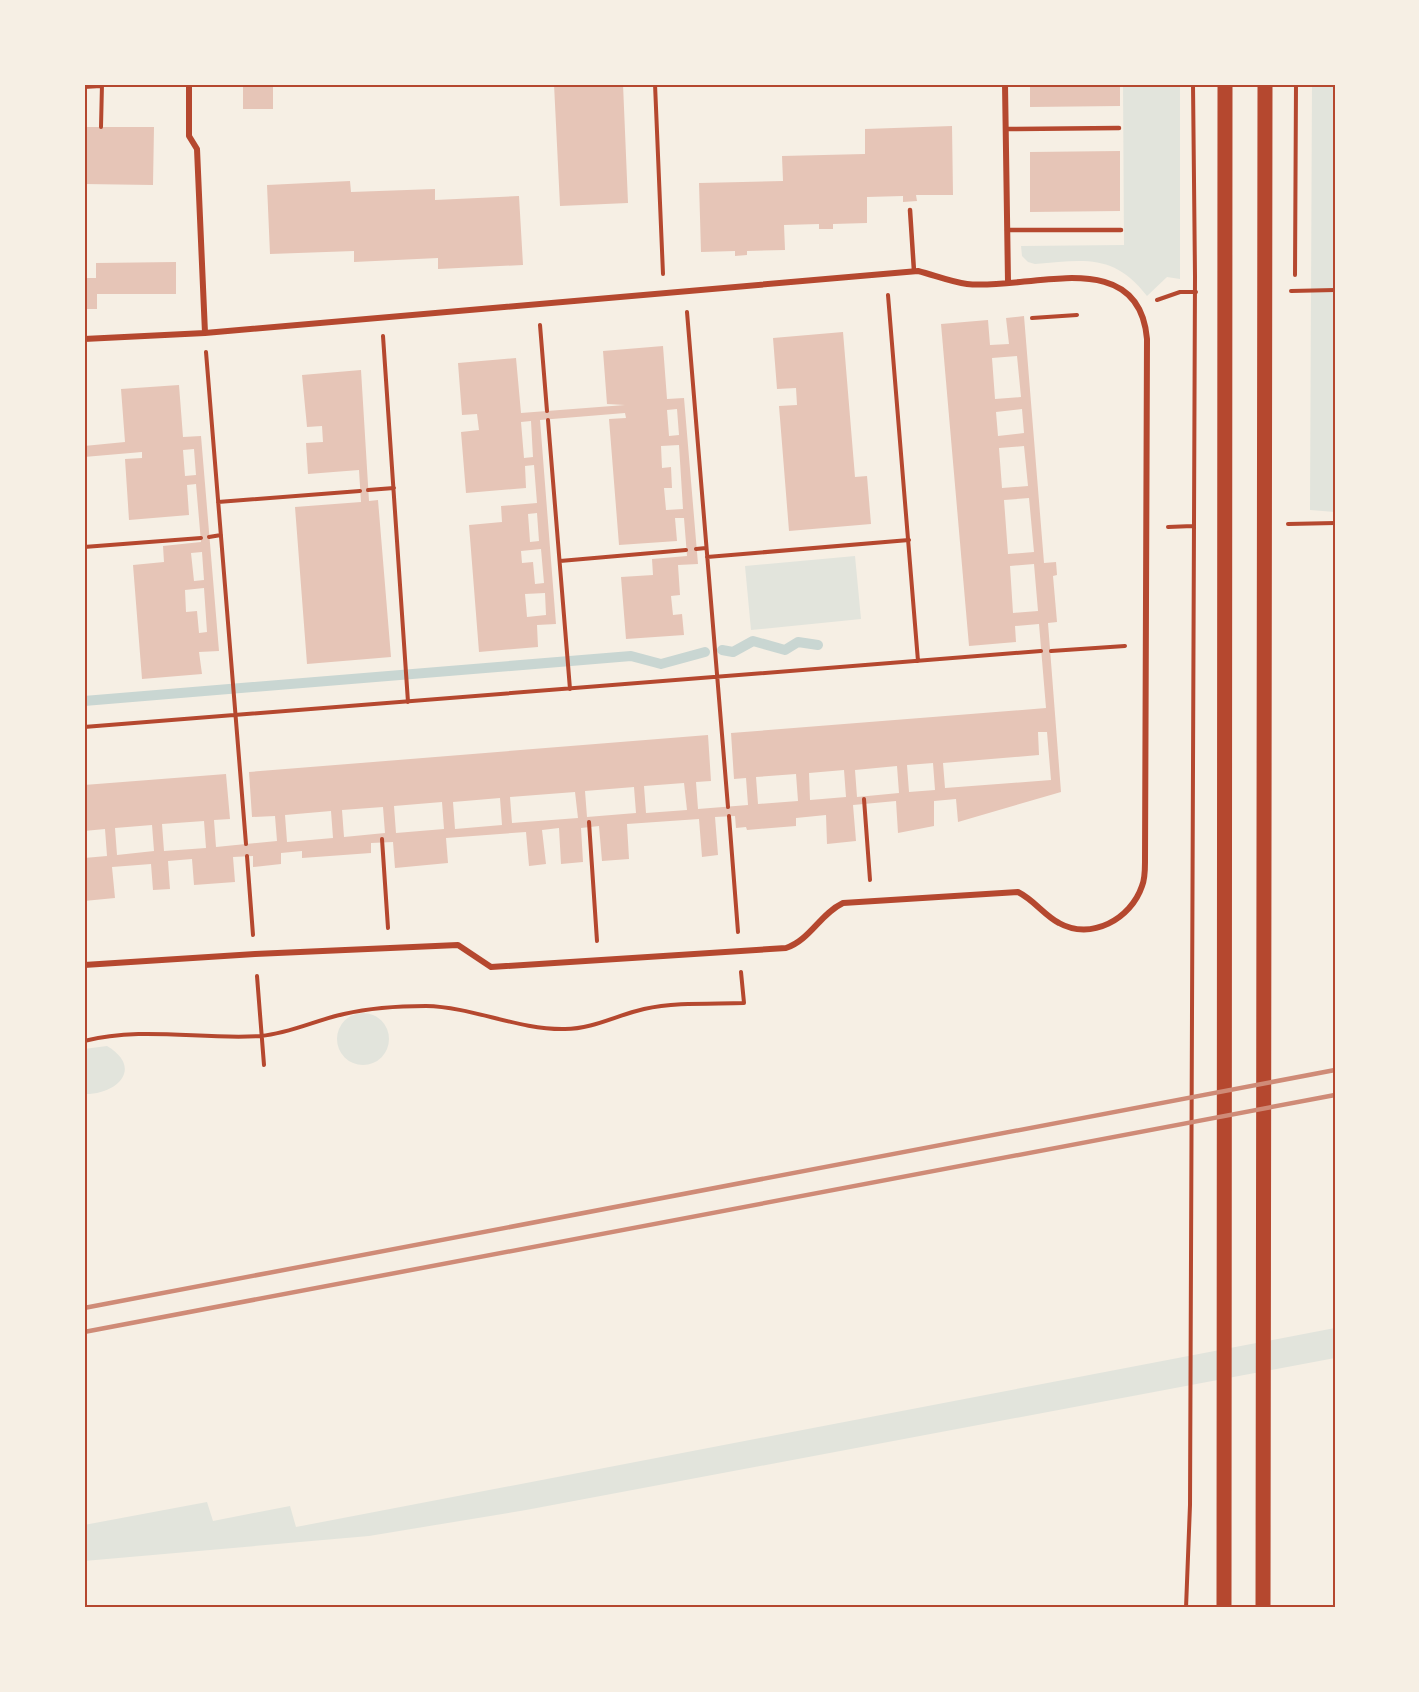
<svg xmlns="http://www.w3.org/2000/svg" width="1419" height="1692" viewBox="0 0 1419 1692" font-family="Rubik,sans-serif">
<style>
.green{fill:#e2e4dc}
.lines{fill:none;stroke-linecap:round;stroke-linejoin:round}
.stream{stroke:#c9d6d2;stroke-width:10}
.building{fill:#e6c5b7;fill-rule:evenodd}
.path{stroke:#b5482f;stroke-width:4}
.service{stroke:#b5482f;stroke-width:4.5}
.minor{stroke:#b5482f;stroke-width:6}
.primary{stroke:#b5482f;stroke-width:15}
.rail{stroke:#cf8b77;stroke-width:4.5}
.neatline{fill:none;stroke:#b5482f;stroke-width:2}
</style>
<rect width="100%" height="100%" fill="#f6efe4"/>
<!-- green -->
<path class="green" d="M1123 84H1180V279L1167 277 1147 296C1114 253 1084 260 1035 264L1028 262 1022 256 1021 246 1124 245Z
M1312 84H1335V512L1310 510Z
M855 556 861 619 751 630 745 566Z
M337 1039a26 26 0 1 1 52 0a26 26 0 1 1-52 0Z
M107 1046C144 1068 117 1095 84 1094V1049Z
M1335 1328V1358L526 1510 369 1536 84 1561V1525L207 1502 213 1521 290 1506 296 1527Z"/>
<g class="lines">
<!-- stream -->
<path class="stream" d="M722 650 733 652 753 641 785 650 798 642 818 645
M84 701 631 656 661 664 705 652"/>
</g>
<!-- building -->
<path class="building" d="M243 84H273V109H243Z
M554 84H623L628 203 560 206Z
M1030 84H1120V106L1030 107Z
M952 126 953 195H916L917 201 903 202V196L867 197V223L833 224V229H819V224L784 225 785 250 747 251V255L735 256V251L701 252 699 183 783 181 782 156 865 154V129Z
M84 127H154L153 185 84 184Z
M1120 151V211L1030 212V152Z
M350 181 351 192 435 189V200L519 196 523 265 438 269V258L354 262V251L270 254 267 185Z
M176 262V294H97V309H84V278H96V263Z
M1024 316 1044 563 1056 562 1057 575 1053 576 1057 622 1048 623 1061 792 958 822 956 799 934 801V826L898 833 896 801 853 805 856 841 827 844 826 815 796 818V826L747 830 746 827 736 828 735 816 715 817 718 855 702 857 699 819 627 824 629 859 602 861 599 826 581 828 583 862 561 864 559 828 542 830 546 864 529 866 526 832 446 838 448 863 395 868 393 842 371 843V853L302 858V851L281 853V864L253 867V856L233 857 235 882 194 885 192 859 168 861 170 889 153 890 151 864 112 867 115 898 84 901V858L107 856 105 829 84 831V785L226 774 230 819 214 820 216 847 277 841 275 816 252 817 249 772 708 735 711 781 696 782 698 809 748 805 746 778 734 779 731 733 1046 708 1039 624 1015 626 1016 642 969 646 941 324 988 320 990 345 1009 344 1006 318ZM1017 356 1021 397 995 399 992 358ZM1022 409 1024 433 998 436 996 412ZM1024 446 1028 486 1002 488 999 448ZM1029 498 1034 552 1008 554 1004 500ZM1034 564 1038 611 1013 613 1010 566ZM1038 732H1047L1051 780 945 788 943 763 1039 755ZM933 763 935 790 909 792 907 765ZM897 766 899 793 857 797 855 770ZM844 770 846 797 810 800 809 773ZM796 774 798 801 758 804 756 777ZM684 783 687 810 646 813 644 786ZM634 787 636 813 587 817 585 791ZM575 792 578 818 512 823 510 797ZM500 798 502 825 455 829 453 802ZM442 802 444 829 396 833 394 806ZM383 807 385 833 344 837 342 810ZM331 811 333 838 287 842 285 815ZM204 821 206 848 164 851 162 824ZM152 825 154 851 117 855 115 828Z
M843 332 855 477 867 476 871 524 789 531 779 406 797 405 796 388 777 389 773 338Z
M663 346 667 399 684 398 698 564 678 565 680 595 671 596 673 615 682 614 684 635 626 639 621 577 653 575 652 559 687 556 684 518H675L677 541 619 545 609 419 626 418 625 413 540 420 556 624 537 625 538 647 479 652 469 525 502 522 501 506 537 503 534 465 525 466 526 488 466 493 461 432 479 430 477 414 462 415 458 363 516 358 521 413 625 405 607 404 603 351ZM677 409 679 435 669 436 667 410ZM531 421 533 457 524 458 521 422ZM679 445 683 509 666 510 664 488H672L671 467 662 468 661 446ZM537 513 539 541 530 542 528 514ZM541 549 544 583 535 584 533 562 522 563 521 551ZM545 593 546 615 527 617 525 594Z
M361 370 369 501 378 500 391 657 307 664 295 507 361 502 359 470 308 474 306 443 323 442 322 426 307 427 302 375Z
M179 385 183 437 201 436 219 651 199 652 202 674 142 679 133 565 164 562 163 546 201 542 196 484 187 485 189 515 129 520 125 459 142 458V452L84 457V446L125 442 121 389ZM194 449 196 475 185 476 183 450ZM202 552 204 580 194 581 191 553ZM204 588 207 632 199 633 197 611 186 612 185 590Z"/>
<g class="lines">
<!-- path -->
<path class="path" d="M655 84 663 274
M84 87 101 86
M101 127 102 84
M1295 275 1296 84
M1291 291 1335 290
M888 295 918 661
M1157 300 1180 292H1196
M687 312 728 807
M1032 318 1077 315
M540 325 547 411
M383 336 408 702
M206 352 246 844
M548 420 570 689
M368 490 394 488
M218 502 360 491
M1288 524 1335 523
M1168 527 1193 526
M209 537 221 535
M84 547 201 538
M696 549 706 548
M707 557 909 540
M560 561 686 550
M1051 651 1125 646
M84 727 1041 651
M864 799 870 880
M729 816 738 932
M589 822 597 941
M382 839 388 928
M247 856 253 935
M257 976 264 1065
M84 1041C143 1026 201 1040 261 1036 291 1033 316 1020 344 1014 370 1008 400 1006 426 1006 473 1007 518 1030 565 1029 593 1029 617 1015 644 1009 676 1002 711 1004 744 1003L741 972
M1186 1608 1190 1505 1195 276 1193 84"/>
<!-- service -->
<path class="service" d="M1006 129 1119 128
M910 210 914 271
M1007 230H1121"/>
<!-- minor -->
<path class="minor" d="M189 84V136L197 149 205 333
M1005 84 1008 282
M84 339 205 333 918 271C934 275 951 282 967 284 1027 291 1139 243 1147 339L1145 862C1145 870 1145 879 1142 886 1131 919 1091 941 1059 923 1044 915 1034 900 1018 892L843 903C820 914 810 940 786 948L491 967 458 945 255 954 84 965"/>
<!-- primary -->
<path class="primary" d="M1224 1608 1225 84
M1263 1608 1265 84"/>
<!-- rail -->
<path class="rail" d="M84 1308 1335 1070
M84 1332 1335 1095"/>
</g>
<!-- border -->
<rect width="1419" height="1692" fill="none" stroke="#f6efe4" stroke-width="171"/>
<rect x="86" y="86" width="1248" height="1520" class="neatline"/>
</svg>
